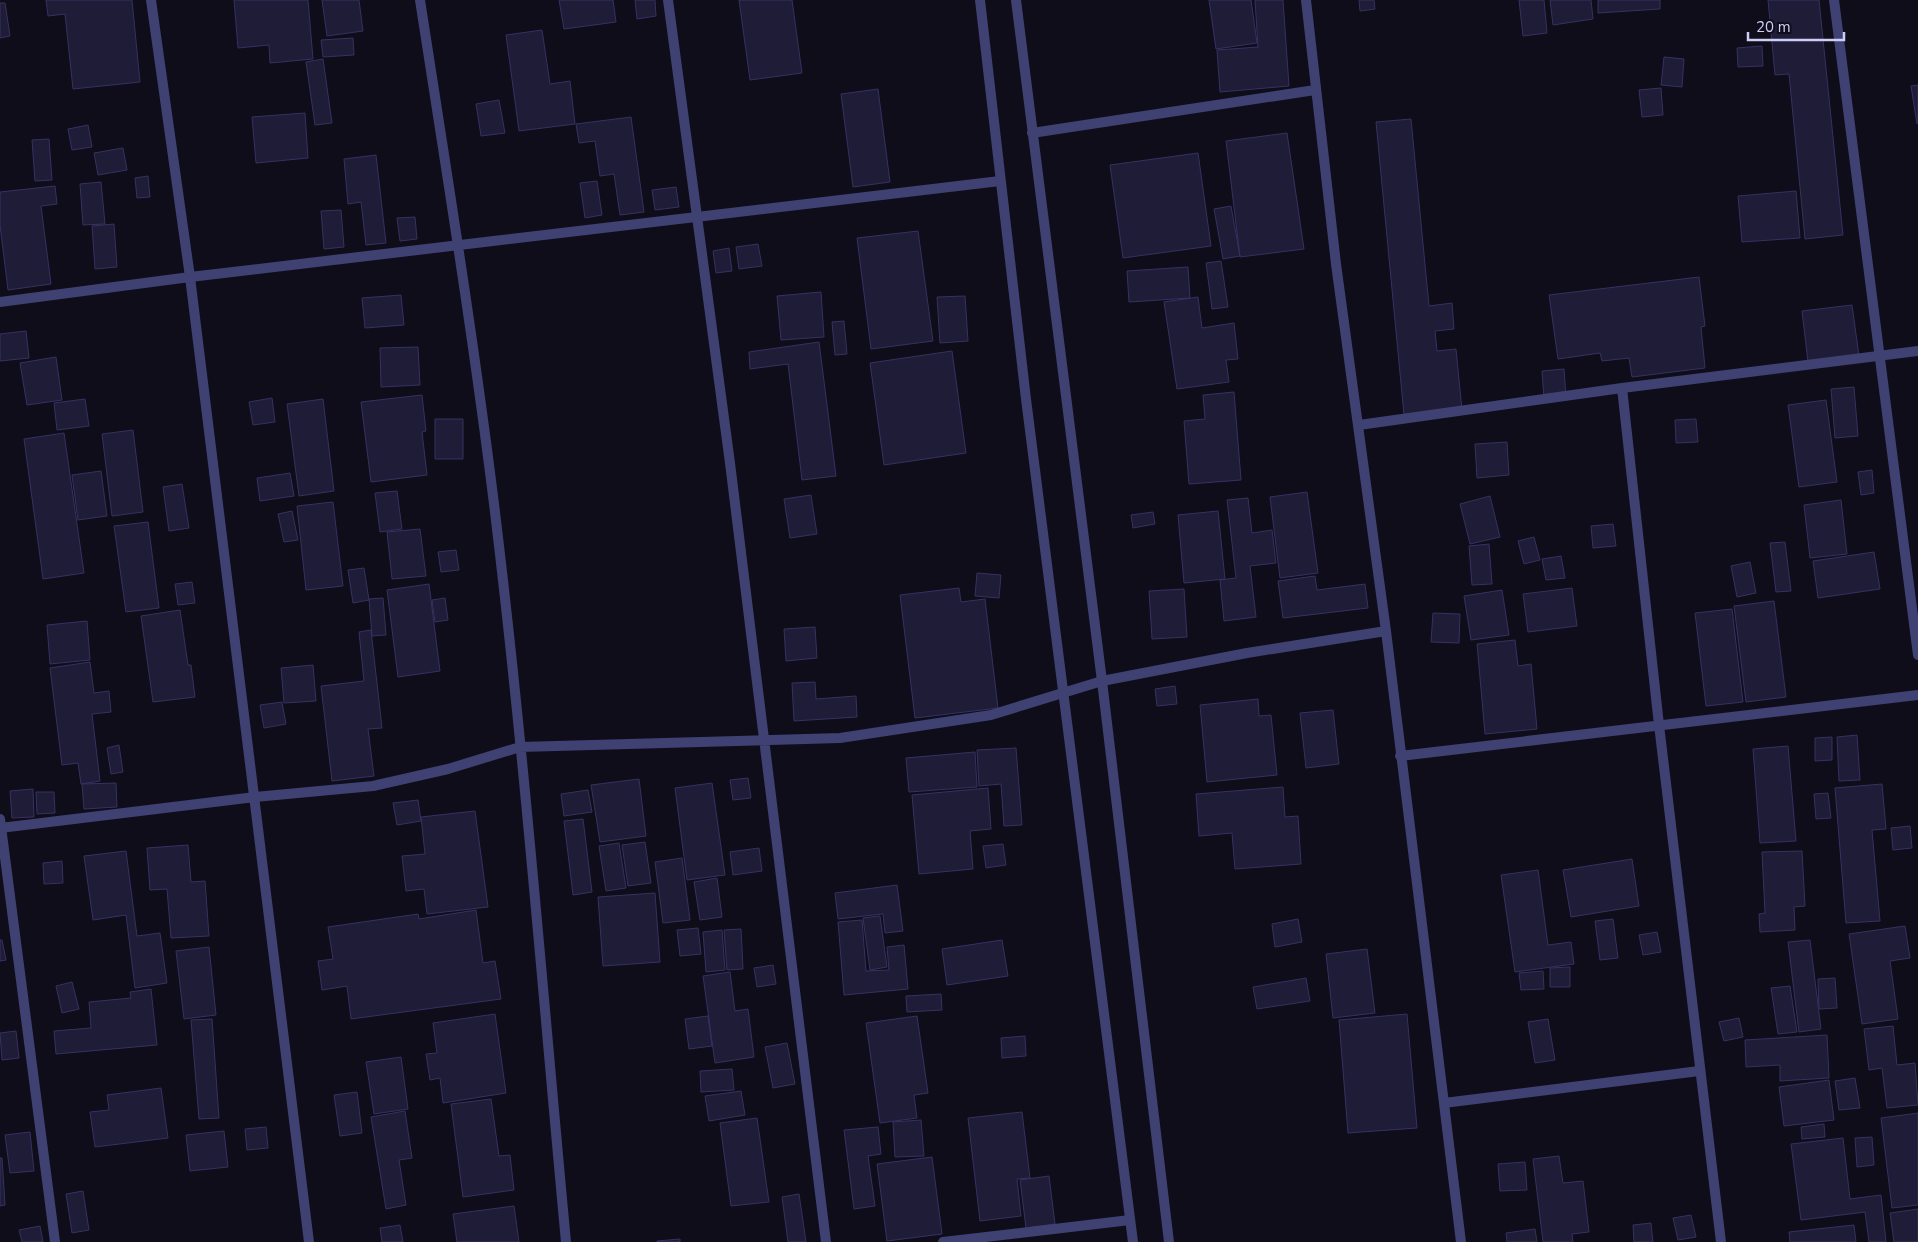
<svg xmlns="http://www.w3.org/2000/svg" width="1918" height="1242" viewBox="0 0 1918 1242" font-family="'Nunito Sans',sans-serif">
<style>
.building{fill:#1f1c38;stroke:#363161}
.lines{fill:none;stroke-linecap:round;stroke-linejoin:round}
.minor{stroke:#3e4172;stroke-width:10}
.tertiary{stroke:#3e4172;stroke-width:10}
</style>
<rect width="100%" height="100%" fill="#0e0d19"/>
<!-- building -->
<path class="building" d="M46 0H132L140 82 73 89 65 14 48 16Z
M234 0H308L313 59 270 63 269 45 238 48Z
M322 0H359L363 31 327 36Z
M559 0H613L616 22 564 29Z
M635 0H655L656 16 637 19Z
M739 0H792L802 73 750 80Z
M1209 0H1251L1257 43 1216 49Z
M1255 0H1283L1289 86 1220 92 1217 50 1258 47Z
M1359 0H1374L1375 9 1360 11Z
M1519 0H1544L1547 33 1523 36Z
M1550 0H1591L1593 19 1553 25Z
M1598 0H1660V9L1598 13Z
M1768 0H1819L1843 235 1805 239 1789 74 1775 75Z
M0 3H5L10 36 0 38Z
M542 30 550 84 570 81 575 124 519 131 506 35Z
M353 38 354 55 323 57 321 40Z
M1762 46 1763 66 1738 67 1737 48Z
M1664 57 1684 59 1682 87 1661 85Z
M323 59 332 123 315 125 306 62Z
M1918 85V123L1917 124 1911 86Z
M1661 88 1663 115 1642 117 1639 90Z
M878 89 890 182 853 187 841 94Z
M499 100 505 133 481 136 476 104Z
M305 113 308 158 256 163 252 117Z
M631 117 644 212 620 215 614 174 600 176 595 141 579 143 576 124Z
M1411 119 1429 306 1452 303 1454 329 1435 331 1437 351 1456 349 1462 410 1404 415 1376 122Z
M88 125 92 147 72 150 68 129Z
M1287 133 1304 249 1240 257 1226 141Z
M49 139 52 180 35 181 32 140Z
M123 148 127 170 98 175 94 153Z
M1198 153 1211 246 1123 258 1110 165Z
M376 155 386 243 366 245 361 202 348 204 344 159Z
M148 176 150 197 137 198 135 178Z
M597 181 602 215 585 218 580 183Z
M101 182 105 224 83 225 80 184Z
M55 186 57 204 41 206 51 284 8 290 0 225V192Z
M676 187 679 207 655 210 652 190Z
M1796 191 1800 238 1742 242 1738 196Z
M1231 206 1240 256 1223 259 1214 209Z
M341 210 344 247 324 249 321 211Z
M415 217 417 239 400 241 397 218Z
M114 224 117 267 95 269 92 226Z
M918 231 933 341 871 349 857 238Z
M758 244 762 266 739 269 736 247Z
M729 248 732 271 716 273 713 251Z
M1221 261 1228 307 1212 309 1206 263Z
M1188 267 1190 298 1129 302 1127 271Z
M1699 277 1705 326 1701 327 1705 368 1632 377 1629 358 1602 361 1600 353 1558 359 1549 295Z
M821 292 824 337 781 340 777 296Z
M401 295 404 325 365 328 362 298Z
M965 296 968 341 940 343 937 297Z
M1198 297 1202 328 1234 323 1238 359 1226 360 1229 382 1177 389 1164 302Z
M1852 305 1859 356 1808 362 1802 311Z
M844 321 847 354 835 355 832 322Z
M26 331 29 358 0 361V334Z
M819 342 836 476 802 480 788 364 750 369 749 352Z
M418 347 420 385 381 387 380 348Z
M952 351 966 453 884 465 870 363Z
M56 357 62 400 27 405 20 363Z
M1564 369 1566 398 1544 399 1542 371Z
M1854 387 1858 436 1835 438 1831 389Z
M1234 392 1241 480 1189 484 1184 421 1205 419 1203 395Z
M422 395 426 431 422 432 427 475 371 482 361 402Z
M272 398 275 422 253 425 249 402Z
M85 399 89 426 57 430 54 403Z
M323 399 334 491 299 496 287 404Z
M1826 400 1837 482 1799 487 1788 405Z
M435 419H463V459H435Z
M1696 419 1698 442 1676 443 1675 420Z
M133 430 143 512 112 516 102 434Z
M64 433 84 573 43 579 24 439Z
M1507 442 1509 475 1477 478 1475 444Z
M1872 470 1874 493 1861 495 1858 472Z
M101 471 107 516 78 520 72 475Z
M290 473 294 496 260 501 257 478Z
M182 484 189 528 169 531 163 487Z
M397 491 402 529 380 532 375 493Z
M1307 492 1318 573 1280 578 1270 497Z
M811 495 817 534 790 538 784 499Z
M1490 496 1500 537 1470 544 1460 504Z
M1248 498 1252 533 1272 530 1276 563 1250 566 1256 617 1224 621 1220 580 1236 578 1227 500Z
M1841 500 1847 554 1810 558 1804 505Z
M333 502 343 586 306 590 297 506Z
M292 511 298 540 284 542 278 514Z
M1218 511 1225 579 1184 583 1178 515Z
M1153 512 1155 524 1133 528 1131 515Z
M148 522 159 608 126 612 114 526Z
M1613 524 1616 546 1593 548 1591 526Z
M420 529 426 576 392 579 387 532Z
M1534 537 1540 560 1524 564 1518 541Z
M1785 542 1791 591 1776 592 1770 543Z
M1489 544 1492 584 1472 585 1469 546Z
M456 550 459 570 441 572 438 552Z
M1874 552 1880 589 1818 598 1813 561Z
M1561 556 1565 578 1546 580 1542 559Z
M1750 562 1756 593 1737 597 1731 566Z
M364 568 369 600 353 603 348 570Z
M977 573 1001 575 999 598 975 596Z
M1315 576 1317 590 1365 584 1368 608 1283 618 1278 581Z
M192 582 195 603 178 605 175 584Z
M429 584 440 671 398 677 387 590Z
M959 588 961 602 985 599 998 708 915 718 900 595Z
M1572 588 1577 626 1528 632 1523 594Z
M1184 589 1187 637 1152 639 1149 591Z
M1502 590 1509 635 1471 640 1464 596Z
M383 598 386 635 372 636 369 599Z
M445 598 448 620 435 622 432 600Z
M1774 601 1786 697 1746 702 1734 606Z
M1732 609 1743 702 1706 706 1695 613Z
M180 610 188 665H191L195 697 153 702 141 616Z
M1433 613 1460 614 1459 643 1431 642Z
M87 621 90 660 50 664 47 625Z
M815 627 817 658 786 661 784 629Z
M371 630 382 728 368 729 374 776 332 781 321 686 364 681 359 632Z
M1515 640 1518 666 1531 664 1537 729 1485 734 1477 644Z
M90 662 94 693 109 691 111 712 92 714 100 781 81 784 78 763 62 765 50 668Z
M313 665 316 701 284 703 281 668Z
M815 682 816 699 856 696 857 717 794 721 792 683Z
M1175 686 1177 704 1157 706 1155 689Z
M1258 699 1259 716 1271 715 1277 775 1207 782 1200 705Z
M282 702 286 724 264 728 260 705Z
M1333 710 1339 764 1306 768 1300 713Z
M1857 735 1860 780 1839 781 1837 737Z
M1832 737V760L1815 761V738Z
M119 745 123 772 111 774 107 748Z
M1788 746 1796 841 1760 843 1753 749Z
M1016 748 1022 825 1004 826 1001 784 979 786 977 750Z
M975 752 977 787 909 792 906 758Z
M748 778 751 798 733 800 730 780Z
M639 779 646 836 600 842 591 785Z
M116 783 117 807 84 809 82 784Z
M712 783 725 875 687 880 675 788Z
M1882 784 1886 829 1872 830 1880 921 1846 923 1835 788Z
M1283 787 1285 817 1298 816 1301 864 1235 869 1232 833 1199 836 1196 794Z
M988 788 991 829 970 831 973 869 919 874 912 795Z
M33 789 34 817 12 818 10 791Z
M588 790 592 812 564 816 561 794Z
M36 792H54L55 813 37 814Z
M1828 793 1831 818 1816 819 1814 794Z
M418 800 421 821 397 825 393 803Z
M475 811 488 907 427 914 424 889 406 891 402 856 425 854 421 817Z
M583 819 592 892 573 895 564 821Z
M1910 826 1912 848 1893 850 1891 828Z
M645 842 651 883 628 886 622 845Z
M619 843 626 888 606 891 599 846Z
M1003 844 1006 865 986 868 983 846Z
M188 845 191 882 205 881 209 936 171 938 167 889 150 890 147 848Z
M759 848 762 871 733 875 730 852Z
M126 851 137 936 160 933 167 983 135 988 126 915 93 920 84 856Z
M1802 851 1805 906 1794 907 1795 930 1760 932 1759 914 1765 913 1762 852Z
M682 858 690 920 663 923 655 862Z
M1632 859 1639 906 1571 917 1563 870Z
M62 861 63 883 44 884 43 863Z
M1538 870 1548 945 1571 942 1574 964 1515 972 1501 875Z
M717 878 722 917 700 920 694 882Z
M897 885 903 931 885 933 883 914 838 919 835 893Z
M655 893 660 962 603 966 598 897Z
M476 910 483 963 495 961 501 999 351 1019 347 986 322 990 318 961 333 959 328 927 418 914 419 919Z
M880 916 887 967 870 970 863 918Z
M1298 919 1302 942 1275 947 1272 924Z
M1613 919 1618 958 1600 960 1595 921Z
M862 920 866 971 889 970 887 947 904 945 908 989 844 995 838 922Z
M1905 926 1910 958 1890 961 1898 1019 1862 1024 1849 934Z
M698 928 701 954 680 956 677 930Z
M741 929 743 969 727 970 724 930Z
M722 930 725 970 706 972 703 932Z
M1657 932 1661 952 1643 955 1639 935Z
M0 940H2L6 960 0 961Z
M1002 940 1008 976 947 985 942 949Z
M1810 940 1821 1029 1799 1032 1788 942Z
M209 947 216 1015 184 1019 176 951Z
M1367 949 1375 1013 1333 1018 1326 954Z
M773 965 776 984 757 987 754 968Z
M1570 967V987H1550V968Z
M1543 971 1544 989 1521 990 1519 973Z
M730 972 735 1011 748 1009 754 1057 715 1063 703 976Z
M1306 978 1310 1001 1257 1009 1253 987Z
M1835 978 1837 1008 1819 1009 1818 979Z
M72 982 79 1009 62 1013 56 986Z
M1790 986 1797 1032 1778 1034 1771 988Z
M151 989 157 1045 56 1054 54 1031 91 1028 89 1002 131 998 130 992Z
M941 994 942 1010 907 1012 906 996Z
M495 1014 506 1093 443 1103 440 1078 430 1080 426 1054 437 1053 433 1023Z
M1407 1014 1417 1128 1348 1133 1339 1020Z
M708 1016 712 1046 689 1049 685 1019Z
M917 1016 928 1093 914 1095 917 1118 880 1123 866 1023Z
M1739 1018 1743 1037 1724 1041 1719 1022Z
M212 1019 219 1118 199 1119 191 1020Z
M1548 1019 1555 1060 1535 1063 1528 1022Z
M1893 1026 1897 1065 1915 1063 1918 1105 1887 1108 1882 1068 1869 1070 1864 1029Z
M16 1031 19 1058 2 1060 0 1033Z
M1827 1035 1829 1078 1780 1081V1065L1746 1067 1745 1040Z
M1025 1036 1026 1056 1002 1058 1001 1038Z
M787 1043 795 1084 773 1088 765 1047Z
M401 1057 408 1109 374 1114 366 1062Z
M732 1069 734 1090 701 1092 700 1071Z
M1855 1078 1860 1108 1839 1110 1835 1081Z
M1829 1080 1834 1120 1784 1126 1779 1087Z
M161 1088 168 1138 95 1147 90 1112 109 1110 107 1095Z
M741 1091 745 1115 709 1121 705 1096Z
M357 1092 362 1133 340 1136 334 1095Z
M491 1099 499 1156 510 1155 514 1190 463 1197 451 1104Z
M405 1111 412 1158 399 1160 406 1205 386 1209 371 1117Z
M1022 1112 1030 1178 1017 1179 1021 1216 980 1221 968 1118Z
M1918 1113V1205L1892 1208 1881 1118Z
M757 1118 769 1202 731 1206 720 1123Z
M921 1120 924 1156 895 1157 893 1122Z
M1824 1124 1825 1137 1802 1139 1801 1127Z
M266 1127 268 1148 247 1150 245 1129Z
M878 1127 881 1154 868 1156 875 1206 854 1209 844 1130Z
M224 1131 228 1167 190 1171 186 1135Z
M30 1132 34 1171 10 1173 5 1135Z
M1872 1137 1874 1165 1857 1167 1855 1138Z
M1843 1138 1850 1199 1881 1195 1886 1242H1869L1865 1212 1801 1220 1791 1144Z
M1559 1156 1563 1183 1583 1181 1589 1232 1572 1234 1573 1242H1543L1533 1159Z
M932 1157 942 1234 887 1241 877 1164Z
M0 1158H2L5 1205 0 1206Z
M1525 1162 1527 1190 1500 1191 1498 1164Z
M1049 1176 1055 1224 1026 1228 1020 1180Z
M83 1191 89 1230 72 1233 66 1194Z
M799 1194 806 1242H788L782 1197Z
M514 1206 519 1242H457L453 1214Z
M1918 1209V1242H1894L1890 1213Z
M1691 1215 1696 1237 1678 1240 1673 1218Z
M1651 1223 1653 1242H1634L1633 1225Z
M400 1225 403 1242H382L380 1228Z
M1854 1225 1856 1242H1790L1789 1232Z
M40 1226 43 1242H22L19 1230Z
M1535 1229 1537 1242H1507L1506 1233Z
M680 1239V1242H657V1241Z"/>
<g class="lines">
<!-- minor -->
<path class="minor" d="M151 0 190 277 309 1242
M420 0C446 168 473 335 494 504 524 749 543 996 566 1242
M668 0 730 463 826 1242
M1306 0 1336 264 1386 631 1461 1242
M1834 0 1918 655
M1032 133 1315 90
M0 302 190 277 1000 181
M1622 388 1659 725 1721 1242
M1359 425 1622 388 1918 351
M1400 756 1918 695
M0 819 55 1242
M0 828 255 797 373 786 448 769 520 747 840 738 991 715 1102 681 1247 653 1386 631
M1444 1103 1699 1071
M943 1242 1130 1220"/>
<!-- tertiary -->
<path class="tertiary" d="M980 0 1026 399 1133 1242
M1016 0 1102 681 1169 1242"/>
</g>
<!-- scale -->
<path d="M1748 32v8h96v-8" fill="none" stroke="#cdcdf8" stroke-width="2.5"/>
<text x="1756" y="32" font-size="15" fill="#cdcdf8" stroke="#0e0d19" stroke-width="4" paint-order="stroke">20 m</text>
</svg>
